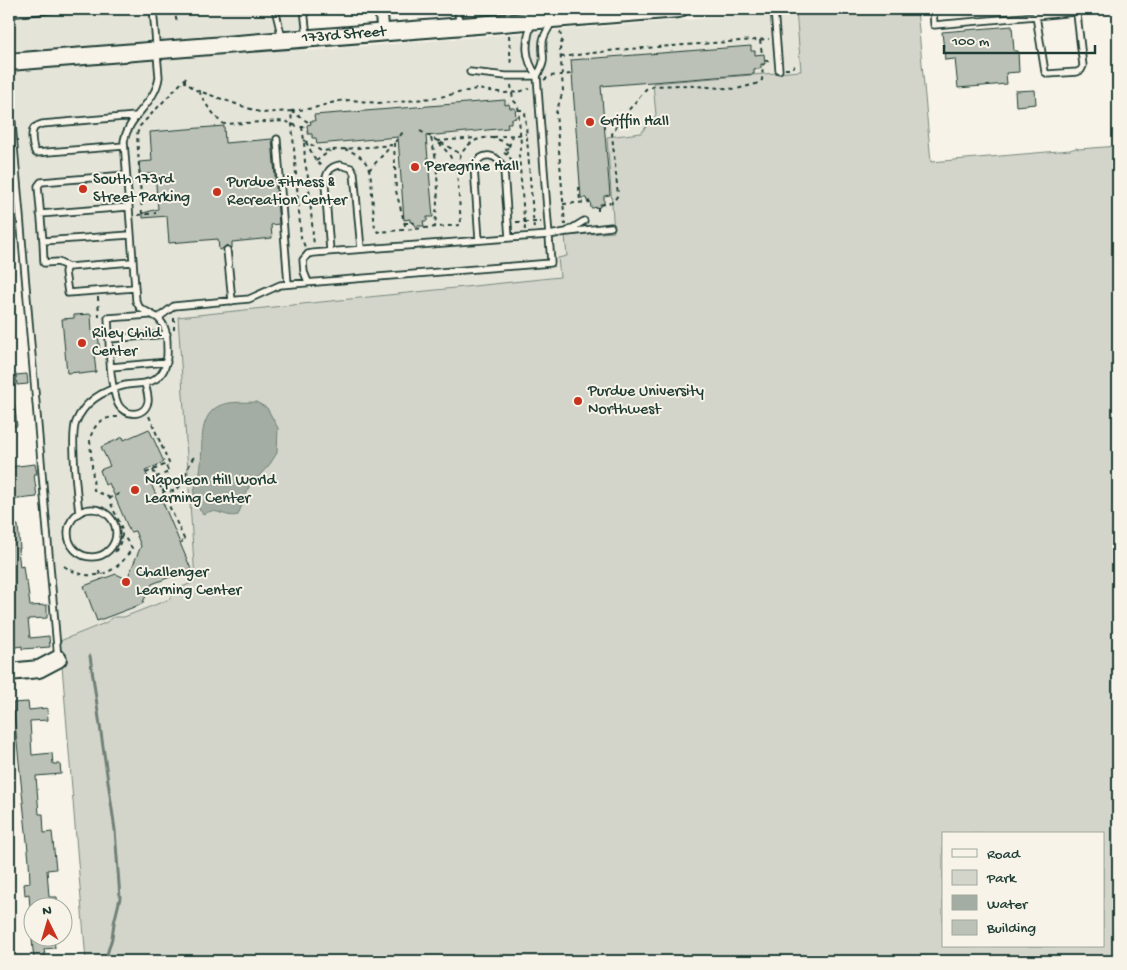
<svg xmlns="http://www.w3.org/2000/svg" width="1127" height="970" viewBox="0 0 1127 970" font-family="'Gochi Hand',sans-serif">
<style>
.built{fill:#e5e4d9;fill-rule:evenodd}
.green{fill:#d3d5ca;stroke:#79897f;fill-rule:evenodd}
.water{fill:#a4ada3;stroke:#6f8077}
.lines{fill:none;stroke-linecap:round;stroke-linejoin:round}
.stream{stroke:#6f8077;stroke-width:3}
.building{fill:#bbc1b6;stroke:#1f3d34}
.lane-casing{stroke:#1f3d34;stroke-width:9}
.street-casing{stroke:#1f3d34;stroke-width:15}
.secondary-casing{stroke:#1f3d34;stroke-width:20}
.path{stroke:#1f3d34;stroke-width:2;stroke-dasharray:4 4;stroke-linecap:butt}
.lane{stroke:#f7f3e8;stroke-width:5.5}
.street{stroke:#f7f3e8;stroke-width:11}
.secondary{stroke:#f7f3e8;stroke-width:16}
.poi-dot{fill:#c8321e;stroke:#f7f3e8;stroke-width:2}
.labels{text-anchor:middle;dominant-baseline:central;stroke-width:4;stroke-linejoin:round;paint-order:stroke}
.street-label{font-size:16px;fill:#1f3d34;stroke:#f7f3e8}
.poi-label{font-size:16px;fill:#1f3d34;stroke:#f7f3e8;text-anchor:start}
</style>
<rect width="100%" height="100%" fill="#f7f3e8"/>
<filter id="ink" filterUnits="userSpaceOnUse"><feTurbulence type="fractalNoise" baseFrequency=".02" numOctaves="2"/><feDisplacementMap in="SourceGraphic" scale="10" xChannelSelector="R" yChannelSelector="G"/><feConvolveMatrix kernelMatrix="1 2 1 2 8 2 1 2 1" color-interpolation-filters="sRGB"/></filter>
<g filter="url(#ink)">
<!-- built -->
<path class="built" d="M9 9H301L305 51 818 9H917L931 162 1118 146V961H86L60 641 9 63ZM943 834H1103V946H943Z"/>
<!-- green -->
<path class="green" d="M811 9H917L931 162 1070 150 1076 148 1079 149 1118 146V961H86L60 641 105 623 114 617H124L170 599C173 589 185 586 194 582L195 580 178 317 560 277 558 258 567 256 565 236 614 232 607 137 641 133 656 115 653 83 801 71 796 10ZM943 834H1103V946H943Z"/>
<!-- water -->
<path class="water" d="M256 402 267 408 278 428 277 453 270 464 249 487 238 515C226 519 213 505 204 515 199 509 194 502 194 494 194 487 199 478 200 471 204 452 197 423 214 409 225 400 242 403 256 402Z"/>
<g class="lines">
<!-- stream -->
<path class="stream" d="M90 656 115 830 120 898 114 923 112 938 105 961"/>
</g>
<!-- building -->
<path class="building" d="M1012 26 1014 51H1018L1019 72 1006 73 1007 84 958 88 955 59 945 60 942 32Z
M751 46V51H755V55L764 54 765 64H761V68L754 69V74L601 86 610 195 604 196V204H600V207L591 208 590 201H587L586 198H581L571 60Z
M1035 90 1036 104 1016 106 1015 91Z
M505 100V105L509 104 510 108H515L516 118 511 119V123H507L508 128 426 136 433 217H427V221H423L424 226H415L414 222H410V219L404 220 398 137 317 144 316 138H312V134H308L307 125 311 124 310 121H315L314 115Z
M224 126 225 143 272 139 279 224 271 225 272 238 232 242V248L227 245 222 249 219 250 218 239 169 243 167 216 143 218V213L158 209 155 173 140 175 139 162 152 161 150 132Z
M91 314 92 333 98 332 100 353H94L96 372 79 374V372L67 373 62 319 74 318V315Z
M27 374 28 384 17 385 16 375Z
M14 401 17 426H9V402Z
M149 429 164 462 145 471 158 499 161 498 191 569 152 584 142 604 97 621 84 586 116 574 127 579 141 546 135 531 130 532 109 483 105 485 100 470 110 466 101 447 123 437 124 440Z
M35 464 37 474H34L37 497 9 500V467Z
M9 525H18L20 549H18L20 567 23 566 25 581H27L30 606 47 605V618L28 619 30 638 49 636 50 647 22 649V646L9 648Z
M28 702 29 710 47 708 48 720 30 721 32 755 52 753 53 764H60L61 774 36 776 39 814H43L44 833 52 832 56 869 47 870 49 897H57L58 908H30L29 894 25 895 24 884 30 883 29 861 13 703Z
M35 938H54L55 948 44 949 46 961H34L32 939Z"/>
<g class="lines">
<!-- lane casing -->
<g class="lane-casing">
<path id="lane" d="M153 9 159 77C156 103 129 115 124 141L136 301 140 308 158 318 174 306 249 299 280 285 551 263 537 76C524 58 525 42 532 22
M275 9 282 38
M304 9 307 37
M458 9 459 24
M774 9 779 70
M933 9 934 25 1036 16V9
M1075 12 1077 14 1083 66 1081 70 1077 72 1048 74 1045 72 1036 16Z
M9 14 59 9
M470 72 506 76H537
M537 76C548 57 541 58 543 41 544 34 549 28 552 22
M9 88 58 659
M277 139 288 284
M124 146 36 153C33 149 30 134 34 128 36 126 39 125 42 124L136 116
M126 175 41 182 38 186 43 241 130 235
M40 214 128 207
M568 232 611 227
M479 240 474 167C481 150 499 153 504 171L509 238
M43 241 44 263 58 262 68 267
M227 250 232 301
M330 251 325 184C326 173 329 167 340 165L351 168 354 173 361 249
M132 262 68 267 66 268 65 272 68 293 134 288
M308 282 304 272 303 260 308 254 313 253 549 235 566 232 584 221
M109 339 167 334
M111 367 167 362
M145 383C146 389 149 397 148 402 144 418 124 416 118 404 108 380 110 344 108 318L149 315
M68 533a24 24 0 1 1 48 0a24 24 0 1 1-48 0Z
M79 513C77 495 70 435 76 422 85 400 104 390 126 385 132 384 138 384 145 383 165 379 168 364 167 346 167 334 166 326 158 318"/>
</g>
<!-- street casing -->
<g class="street-casing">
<path id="street" d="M381 9 383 32"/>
</g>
<!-- secondary casing -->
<g class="secondary-casing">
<g id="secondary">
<path id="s1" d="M9 62 679 9"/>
<path d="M9 672 39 669 58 659"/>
</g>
</g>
<!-- path -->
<path class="path" d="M174 9 177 23
M560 32 562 41 560 46 563 91 556 113 565 225
M509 35 511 67
M760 40 762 54
M561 57 616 50 769 39
M765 60 772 63
M785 69H790L795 66
M185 79V82L196 90 262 113 291 111 301 237 305 247
M544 80 550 76 572 74
M511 85 513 100 518 105 521 144 519 155 525 230
M199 91 205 103 221 123 225 124 285 121 299 127H307
M518 110H522L525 112 534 229
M291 111 314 108 338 101 351 100 377 103 400 102 440 97 476 89 505 93 518 92 529 89
M291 111 311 124
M302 127 304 140 305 163 308 177 314 246
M420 131 461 154
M512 135 507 155 512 160 511 164H519
M493 137 526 134
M431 138 436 159 438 190 435 227
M304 140 321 151 392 145
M437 141 477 138
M306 142 316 161 322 167
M395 142 403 132
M394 143 396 191 406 229
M439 143 449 154 456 168
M344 149C370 157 371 170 372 194 373 206 374 218 375 229L378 232 461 225 457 170C459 141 487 128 510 146L503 152 507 155
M316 161 330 151
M369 170 391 146
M579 187 580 203
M563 204 590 202
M601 205 613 202 618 195 612 134 618 123 646 89 654 86 681 85 736 89 756 84 762 80 763 64
M598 207V212
M142 214 137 134 140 126 185 79 187 74
M138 215 156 213
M516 222H541
M404 223H414
M98 297 99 317
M174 330V315
M153 470 185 541 181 542
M146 473 169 463 149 416
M156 477 169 472 165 464
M162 490C186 499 184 466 195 456
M110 498 94 490 90 441C92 425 103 416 119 417
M115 552C132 527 113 519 110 498L119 494
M64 566C90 584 117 575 132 548L125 538 115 537
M99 571 101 580"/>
<!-- lane -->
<use href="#lane" class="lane"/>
<!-- street -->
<use href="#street" class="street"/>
<!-- secondary -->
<use href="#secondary" class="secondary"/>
</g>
</g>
<!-- markers -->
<g class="poi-dot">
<circle cx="590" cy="122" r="5"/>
<circle cx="415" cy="167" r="5"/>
<circle cx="83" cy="189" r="5"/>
<circle cx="217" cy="192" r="5"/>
<circle cx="82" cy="343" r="5"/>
<circle cx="578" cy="401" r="5"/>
<circle cx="135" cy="490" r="5"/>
<circle cx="126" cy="582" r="5"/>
</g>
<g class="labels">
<!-- street labels -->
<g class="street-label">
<text stroke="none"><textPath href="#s1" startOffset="336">173rd Street</textPath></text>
</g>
<!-- poi labels -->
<g class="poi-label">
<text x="600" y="122">Griffin Hall</text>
<text x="425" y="167">Peregrine Hall</text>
<text x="93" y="180">South 173rd<tspan x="93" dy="18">Street Parking</tspan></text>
<text x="227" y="183">Purdue Fitness &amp;<tspan x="227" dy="18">Recreation Center</tspan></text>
<text x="92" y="334">Riley Child<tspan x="92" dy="18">Center</tspan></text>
<text x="588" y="392">Purdue University<tspan x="588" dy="18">Northwest</tspan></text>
<text x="145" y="481">Napoleon Hill World<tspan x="145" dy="18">Learning Center</tspan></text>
<text x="136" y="573">Challenger<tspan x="136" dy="18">Learning Center</tspan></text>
</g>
</g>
<!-- margin -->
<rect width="1127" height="970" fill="none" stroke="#f7f3e8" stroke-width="30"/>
<rect x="15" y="15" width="1097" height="940" fill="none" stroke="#1f3d34" stroke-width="2" filter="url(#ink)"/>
<!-- legend -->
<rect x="942" y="832" width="162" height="115" fill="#f7f3e8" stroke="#a1aaa0"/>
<rect x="952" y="849" width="25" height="8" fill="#f7f3e8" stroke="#a1aaa0"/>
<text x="987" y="858" font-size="15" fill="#1f3d34">Road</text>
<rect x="952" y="870" width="25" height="15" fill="#d3d5ca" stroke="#a1aaa0"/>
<text x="987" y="882" font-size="15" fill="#1f3d34">Park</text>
<rect x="952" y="895" width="25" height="15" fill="#a4ada3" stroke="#a1aaa0"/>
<text x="987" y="908" font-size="15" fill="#1f3d34">Water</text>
<rect x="952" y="920" width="25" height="15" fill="#bbc1b6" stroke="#a1aaa0"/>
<text x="987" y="932" font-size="15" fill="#1f3d34">Building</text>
<!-- north arrow -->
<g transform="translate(48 922) rotate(355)"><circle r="24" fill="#f7f3e8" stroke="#a1aaa0"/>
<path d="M0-4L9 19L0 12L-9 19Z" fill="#c8321e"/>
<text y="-8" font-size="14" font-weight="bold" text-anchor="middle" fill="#1f3d34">N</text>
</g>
<!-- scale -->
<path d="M944 45v8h151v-8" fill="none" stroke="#1f3d34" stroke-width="2.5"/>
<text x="952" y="45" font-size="15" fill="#1f3d34" stroke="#f7f3e8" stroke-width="4" paint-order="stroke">100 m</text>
</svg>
